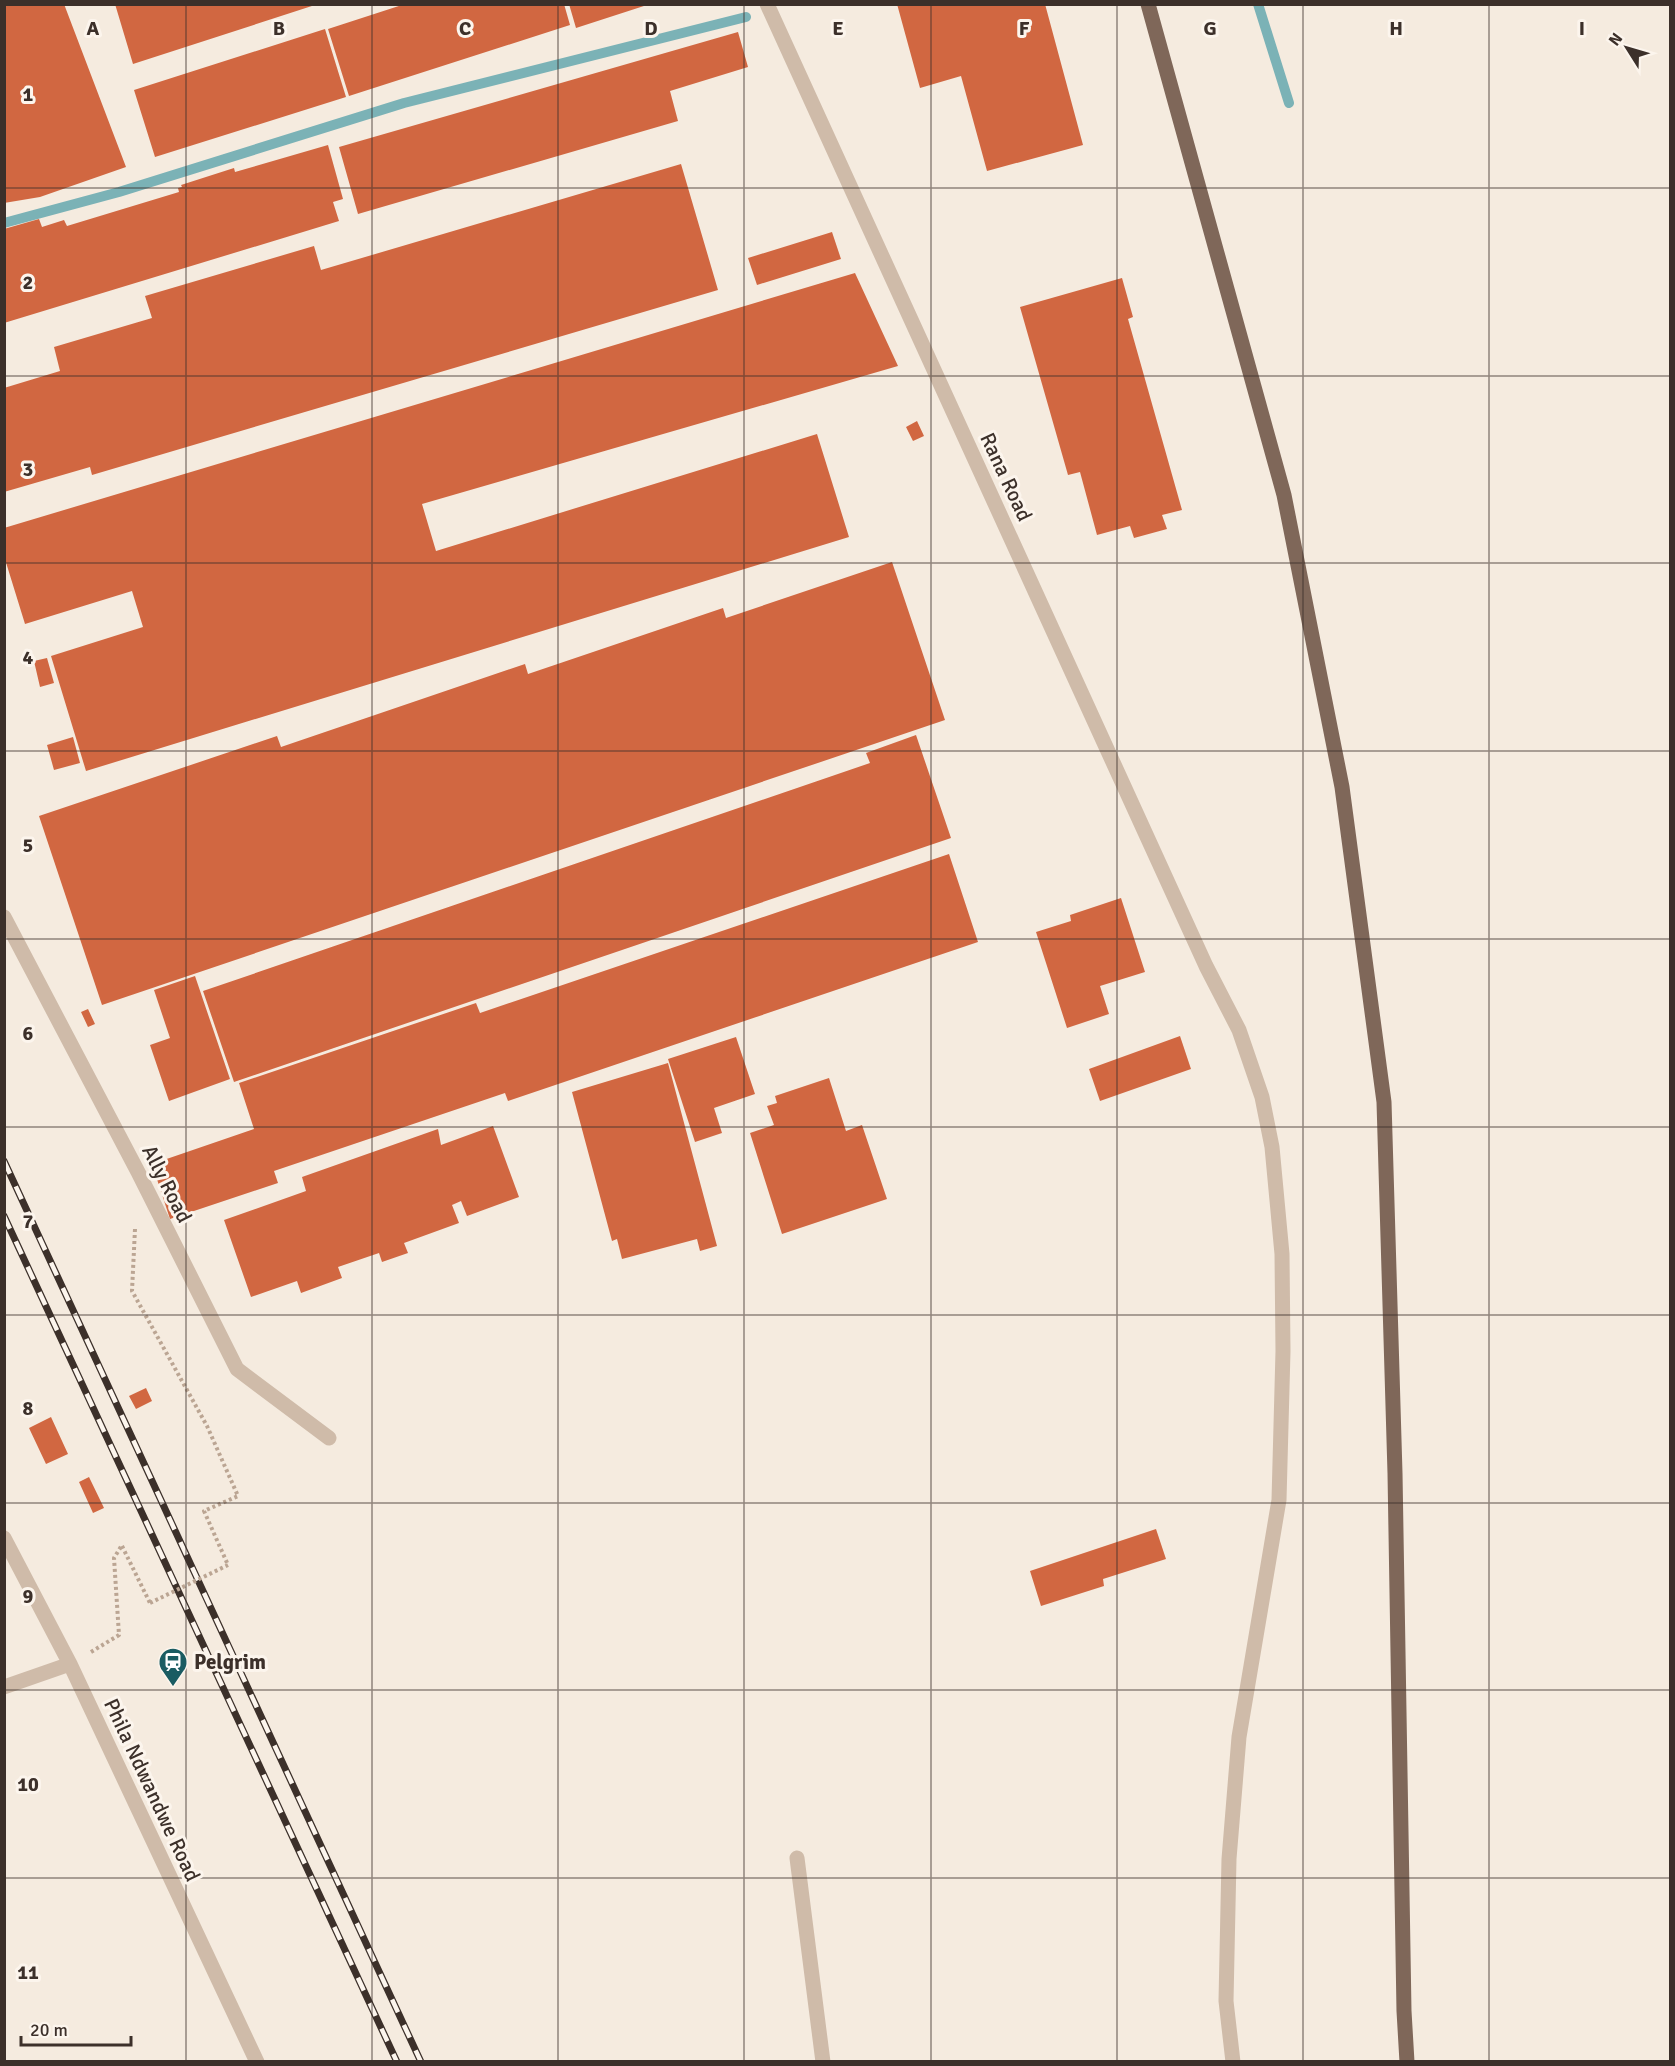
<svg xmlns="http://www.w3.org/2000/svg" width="1675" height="2066" viewBox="0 0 1675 2066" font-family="Signika,sans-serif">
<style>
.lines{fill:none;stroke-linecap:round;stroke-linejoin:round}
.stream{stroke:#7bb2b6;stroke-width:10}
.building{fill:#d16741}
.path{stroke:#bba593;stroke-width:4;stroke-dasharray:3 3;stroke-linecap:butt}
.minor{stroke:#cfbba9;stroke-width:15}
.major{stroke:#7f6759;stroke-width:15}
.rail-casing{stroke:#3c302a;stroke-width:7}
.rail{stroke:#fcf5ed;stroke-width:4.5;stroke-dasharray:14;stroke-linecap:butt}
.path-bridge{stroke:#bba593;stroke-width:4;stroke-dasharray:3 3;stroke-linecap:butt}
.grid{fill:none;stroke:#3c302a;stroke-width:1.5;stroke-opacity:0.55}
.labels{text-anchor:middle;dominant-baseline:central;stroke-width:6;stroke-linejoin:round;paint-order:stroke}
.street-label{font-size:21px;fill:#3c302a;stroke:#fcf5ed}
.poi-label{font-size:21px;font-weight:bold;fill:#3c302a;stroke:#fcf5ed;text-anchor:start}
.grid-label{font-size:20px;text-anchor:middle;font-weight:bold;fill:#3c302a;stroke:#fcf5ed;stroke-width:6;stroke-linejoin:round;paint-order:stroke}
</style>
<rect width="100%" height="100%" fill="#f5ebdf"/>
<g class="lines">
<!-- stream -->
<path class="stream" d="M1258 4 1289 103
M4 223 119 192 404 103 746 17"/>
</g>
<!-- building -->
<path class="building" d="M4 4H64L126 167 40 197 4 203Z
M115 4H315V5L133 64Z
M405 4H564L570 25 349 96 328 29Z
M569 4H647V5L576 28Z
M897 4H1045L1083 145 987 171 961 76 920 88Z
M325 29 346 97 155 157 134 90Z
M738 32 748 67 670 91 678 121 358 214 339 147Z
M328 145 343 199 333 202 339 221 4 323V229L39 219 42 227 64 220 67 226 179 192 178 188 182 187 181 185 234 168 235 172Z
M681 164 718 290 92 475 90 467 4 492V388L60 371 54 347 152 318 145 296 314 246 321 270Z
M832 232 841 259 757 285 748 258Z
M855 273 898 366 422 504 436 551 817 434 849 537 86 771 51 656 143 627 132 591 25 624 4 556V528Z
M1122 278 1133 317 1128 319 1182 510 1162 515 1167 529 1134 538 1130 526 1097 535 1080 472 1068 475 1020 307Z
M917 421 924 436 913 441 906 427Z
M892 562 945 720 102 1005 39 816 277 736 281 747 525 664 528 674 723 608 726 618Z
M47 658 54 683 40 687 34 661Z
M916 735 951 838 234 1082 203 991 870 763 866 753Z
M73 737 80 763 54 770 47 745Z
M949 854 978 942 508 1101 505 1093 274 1171 278 1183 170 1219 152 1164 254 1129 239 1083 476 1003 480 1013Z
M1121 898 1145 972 1100 986 1109 1014 1067 1028 1036 932 1071 921 1070 915Z
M195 976 230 1079 169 1101 150 1045 170 1038 154 990Z
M88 1009 95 1024 88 1027 81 1012Z
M1180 1036 1191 1069 1100 1101 1089 1069Z
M736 1037 755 1094 714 1108 722 1133 695 1142 668 1059Z
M668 1063 717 1246 700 1251 697 1239 622 1259 617 1239 612 1241 572 1092Z
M829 1078 846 1131 862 1125 887 1199 782 1234 750 1133 774 1125 767 1106 777 1103 775 1096Z
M493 1126 519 1197 467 1216 461 1201 452 1205 459 1223 404 1243 408 1253 382 1262 379 1253 338 1267 342 1278 301 1293 297 1281 251 1297 224 1220 306 1191 302 1177 438 1129 441 1145Z
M146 1388 152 1401 136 1409 129 1396Z
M51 1417 68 1454 46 1464 29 1428Z
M89 1477 104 1508 93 1513 79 1482Z
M1156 1529 1166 1559 1103 1579 1104 1586 1041 1606 1030 1571Z"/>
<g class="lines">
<!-- path -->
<path class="path" d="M135 1229 132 1291 207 1426 238 1496 204 1511 228 1565
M122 1546 150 1603
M91 1652 119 1635 114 1558 122 1545"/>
<!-- minor -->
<path class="minor" d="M767 4 1206 966 1239 1030 1262 1097 1272 1147 1282 1254 1283 1351 1279 1500 1239 1737 1229 1859 1226 2001 1233 2062
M4 917 138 1172 237 1369 329 1438
M4 1538 70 1664 257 2062
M4 1687 70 1664
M797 1858 823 2062"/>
<!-- major -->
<path class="major" d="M1148 4 1284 495 1342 787 1384 1102 1395 1473 1404 2011 1407 2062"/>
<!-- rail casing -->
<g class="rail-casing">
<path id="rail" d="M4 1161 421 2062
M4 1216 397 2062"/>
</g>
<!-- rail -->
<use href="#rail" class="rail"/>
<!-- path-bridge -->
<path class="path-bridge" d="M150 1603 228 1565"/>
</g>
<!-- grid -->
<path class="grid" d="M186 4V2062M372 4V2062M558 4V2062M744 4V2062M931 4V2062M1117 4V2062M1303 4V2062M1489 4V2062M4 188H1670M4 376H1670M4 563H1670M4 751H1670M4 939H1670M4 1127H1670M4 1315H1670M4 1503H1670M4 1690H1670M4 1878H1670"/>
<!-- icons -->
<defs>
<g id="station-pin" transform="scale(1.5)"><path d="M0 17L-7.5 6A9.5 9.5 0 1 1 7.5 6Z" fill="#1a5c62" stroke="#fcf5ed"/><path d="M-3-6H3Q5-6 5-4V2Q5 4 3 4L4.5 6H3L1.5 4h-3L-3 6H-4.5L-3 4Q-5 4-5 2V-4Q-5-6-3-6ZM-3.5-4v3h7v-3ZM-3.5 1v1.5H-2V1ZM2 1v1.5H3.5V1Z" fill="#fff"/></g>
</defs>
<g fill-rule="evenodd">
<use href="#station-pin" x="173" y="1662"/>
</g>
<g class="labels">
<!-- street labels -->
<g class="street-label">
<text transform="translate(1006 477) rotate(65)">Rana Road</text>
<text transform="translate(167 1184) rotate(63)">Ally Road</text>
<text transform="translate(152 1790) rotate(65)">Phila Ndwandwe Road</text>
</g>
<!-- poi labels -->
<g class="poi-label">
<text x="194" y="1662">Pelgrim</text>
</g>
</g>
<g class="grid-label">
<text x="93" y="35">A</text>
<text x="279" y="35">B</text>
<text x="465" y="35">C</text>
<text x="651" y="35">D</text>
<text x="838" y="35">E</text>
<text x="1024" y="35">F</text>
<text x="1210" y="35">G</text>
<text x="1396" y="35">H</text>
<text x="1582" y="35">I</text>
<text x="28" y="101">1</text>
<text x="28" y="289">2</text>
<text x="28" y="476">3</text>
<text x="28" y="664">4</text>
<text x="28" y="852">5</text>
<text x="28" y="1040">6</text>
<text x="28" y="1228">7</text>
<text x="28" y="1415">8</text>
<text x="28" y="1603">9</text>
<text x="28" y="1791">10</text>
<text x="28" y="1979">11</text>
</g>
<!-- border -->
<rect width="1675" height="2066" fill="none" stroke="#3c302a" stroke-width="12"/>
<!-- north arrow -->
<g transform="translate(1627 48) rotate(307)" stroke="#fcf5ed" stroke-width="4.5" paint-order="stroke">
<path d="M0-4.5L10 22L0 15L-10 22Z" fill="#3c302a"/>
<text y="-9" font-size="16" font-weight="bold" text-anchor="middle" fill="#3c302a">N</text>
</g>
<!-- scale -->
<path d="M21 2036v9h110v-9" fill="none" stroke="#3c302a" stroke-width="3"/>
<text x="30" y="2036" font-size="18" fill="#3c302a" stroke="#fcf5ed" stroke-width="4.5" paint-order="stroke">20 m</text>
</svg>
